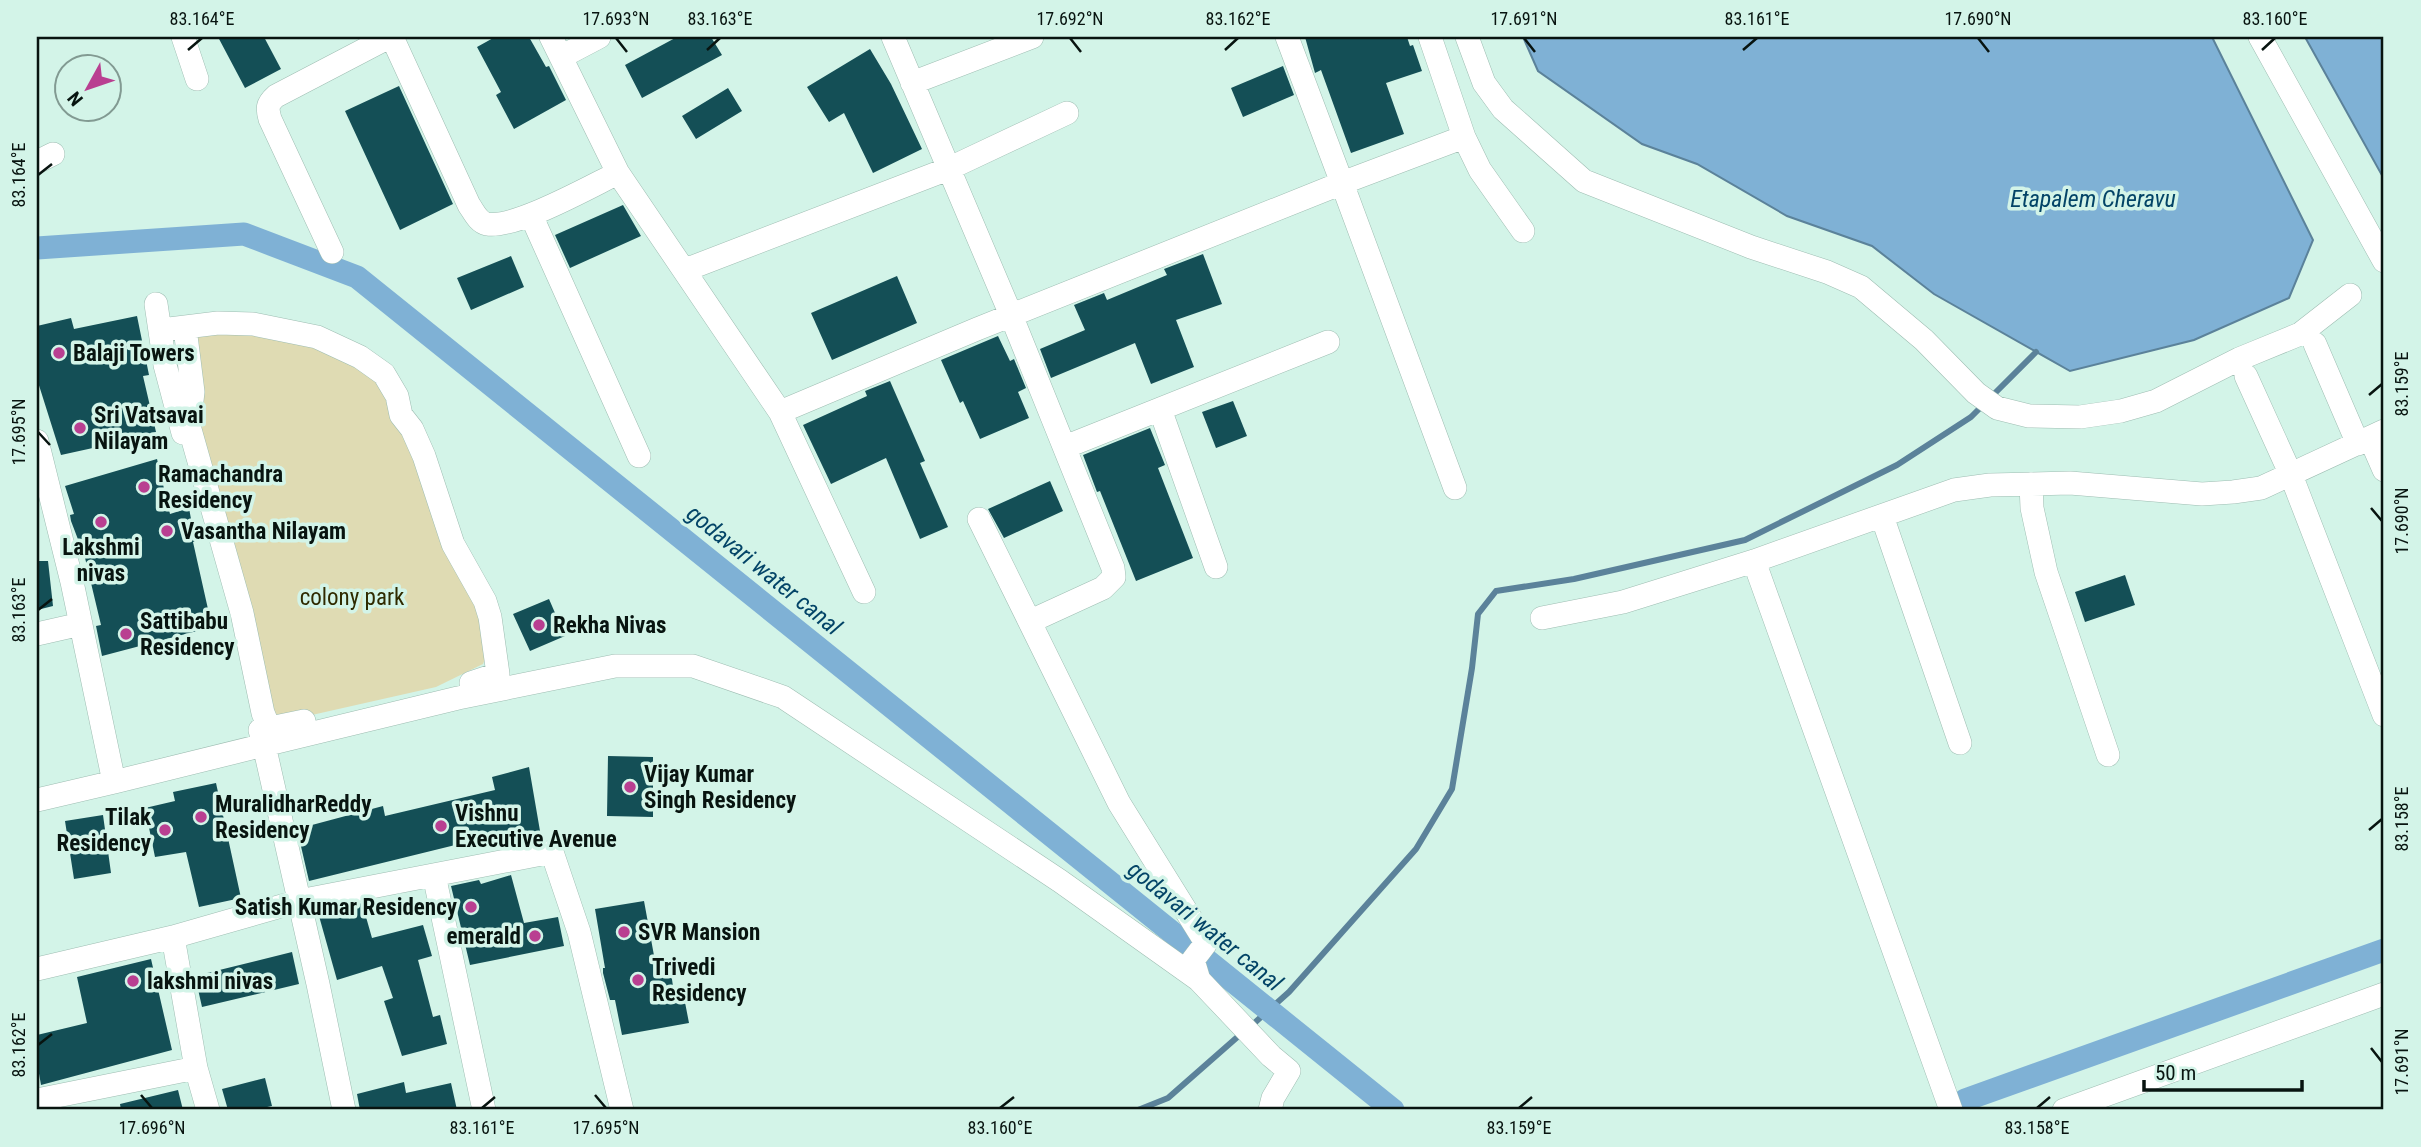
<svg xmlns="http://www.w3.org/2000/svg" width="2421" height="1147" viewBox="0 0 2421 1147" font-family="'Roboto Condensed',sans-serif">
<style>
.green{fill:#dfdbb3}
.water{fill:#7fb1d5;stroke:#5b829a;stroke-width:2}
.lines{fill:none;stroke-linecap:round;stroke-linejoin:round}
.stream{stroke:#5b829a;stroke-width:6}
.canal{stroke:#7fb1d5;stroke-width:23}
.building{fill:#144f56}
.street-casing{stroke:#9ebdb2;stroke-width:24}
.street{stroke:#fff;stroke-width:23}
.ticks{fill:none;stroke:#081410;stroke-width:2.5}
.poi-dot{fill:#b93f91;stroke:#d3f4e8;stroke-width:2.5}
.labels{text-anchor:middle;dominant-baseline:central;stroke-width:7;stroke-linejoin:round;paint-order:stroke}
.poi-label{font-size:23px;font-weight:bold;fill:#081410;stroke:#d3f4e8;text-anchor:start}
.park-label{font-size:23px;fill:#2f2a00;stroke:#d3f4e8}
.water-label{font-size:24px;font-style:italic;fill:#034467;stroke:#d3f4e8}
.neatline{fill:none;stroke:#081410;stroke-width:2.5}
.ticks-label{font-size:18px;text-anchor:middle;fill:#081410}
</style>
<rect width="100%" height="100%" fill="#d3f4e8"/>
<!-- green -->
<path class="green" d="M189 331 285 334 362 366 391 398 470 585 489 648 483 664 436 687 272 724 193 433Z"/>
<!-- water -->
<path class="water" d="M1523 37H2212L2313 240 2289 298 2194 340 2070 371 1934 294 1872 246 1787 216 1697 164 1642 144 1538 71Z
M2305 37H2384V179Z"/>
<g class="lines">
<!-- stream -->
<path class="stream" d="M1251 1026 1289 992 1416 849 1452 789 1472 668 1478 614 1496 591 1574 579 1745 540 1897 465 1971 417 2036 352
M1138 1110 1168 1098 1242 1033"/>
<!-- canal -->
<path class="canal" d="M37 248 244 234 357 277 1393 1110
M1965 1100 2384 950"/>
</g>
<!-- building -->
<path class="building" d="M218 37H264L281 69 245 88Z
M495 37H529L546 67 549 66 566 100 514 129 496 95 501 92 477 47Z
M677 37H711L722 55 642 98 625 65Z
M1305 37H1407L1410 46 1413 45 1422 71 1386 83 1404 134 1351 153 1321 70 1315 73Z
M870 49 891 84 922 149 873 173 844 113 829 122 807 87Z
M1283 66 1294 95 1243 117 1231 88Z
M399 86 453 204 400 230 345 111Z
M728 88 742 111 696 139 682 116Z
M623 205 641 236 570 268 555 235Z
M1203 254 1222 304 1176 320 1194 367 1151 384 1135 343 1051 378 1040 349 1085 330 1074 305 1104 293 1107 300 1167 275 1164 269Z
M511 256 524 287 471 310 457 278Z
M897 276 917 323 832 360 811 313Z
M137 316 149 375 143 376 156 432 151 433 152 435 61 455 37 379V326L71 318 74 329Z
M998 336 1010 361 1014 359 1026 388 1018 392 1029 418 980 439 963 401 960 403 941 360Z
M890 381 925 461 920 463 948 527 920 539 886 458 831 484 803 425 867 396 865 391Z
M1233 401 1247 436 1216 448 1202 412Z
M1150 428 1165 465 1158 468 1193 558 1136 581 1100 491 1097 492 1083 455Z
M157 459 170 514 189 508 195 541 193 542 212 627 102 656 96 626 101 625 81 541 79 542 71 521 70 515 74 514 65 486Z
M1050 481 1063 511 1004 538 988 509Z
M37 561H48L53 606 37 610Z
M2125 575 2135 605 2085 622 2075 592Z
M549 599 565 636 530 651 513 614Z
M608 756 653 757V817L607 816Z
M529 767 540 831 505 838 504 833 309 881 297 829 383 806 385 816 495 790 492 777Z
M216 783 241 898 199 907 186 852 155 857 145 808 175 801 173 792Z
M103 815 111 873 74 879 65 821Z
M511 875 524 923 558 917 564 946 470 965 451 886 479 880 481 884Z
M644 901 655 961 669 959 674 993 683 992 689 1023 622 1035 615 1000H610L603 973V968H605L595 909Z
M362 903 372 938 423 925 432 956 418 960 433 1017 440 1015 447 1044 402 1056 384 1001 393 998 382 966 337 980 319 916Z
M292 952 299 984 202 1007 195 976Z
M151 959 172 1050 41 1085 37 1062V1035L87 1023 77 977Z
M265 1078 272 1106 253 1110H228L222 1089Z
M404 1082 406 1093 451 1083 457 1110H360L357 1094Z
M178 1090 183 1110H121L120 1104Z"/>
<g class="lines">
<!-- street casing -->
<g class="street-casing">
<path id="street" d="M183 37 197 79
M392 37 469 205C474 212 478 222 487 224 515 229 591 186 618 173
M551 37 618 173 780 412 864 592
M893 37 1011 315 1113 568 1114 577 1103 588 1031 621
M1430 37 1464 137 1342 183 1455 488
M1467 37 1484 83 1503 109 1584 181 1751 247 1827 272 1861 287 1924 340 1976 393 1997 408 2029 416 2080 417 2121 411 2156 401 2239 359 2300 334 2350 295
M2260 37 2384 261
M561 57 599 37
M912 83 1032 37
M1464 137 1480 170 1523 231
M37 162 53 154
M531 215 639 456
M332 252 270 119C267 108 267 104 276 96L389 37
M685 270 948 169 1067 113
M156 304 165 365 183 433
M185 328 193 392 189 426 242 613 263 713 268 725 275 727 304 721
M161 330 218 323 253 324 317 337 360 357 384 374 397 396 401 415 412 429 424 456 453 544 485 601 490 617 498 674 471 683
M2315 344 2358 444
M2246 376 2291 475 2384 715
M1160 409 1216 567
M780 412 977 329 1342 183 1287 37
M2370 438 2384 470
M37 441 72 582 114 782 264 745 260 730
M1065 447 1328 342
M2031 484 2032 508 2046 572 2108 755
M1882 516 1960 743
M979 519 1119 803 1206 943 1193 960 1199 980 1271 1056 1289 1071 1273 1098 1270 1110
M1754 561 1951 1110
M1542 618 1623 602 1754 561 1954 490 1990 485 2070 483 2202 494 2233 492 2261 488 2384 431
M37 634 81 624
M37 800 114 782
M434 875 484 1110
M173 937 299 901 552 852 579 932 622 1110
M37 969 173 937 196 1068
M37 1100 196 1068 208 1110
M344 1110 318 984 264 745 458 698 615 666H693L783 697 1060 881 1199 980
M2064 1110 2384 994"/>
</g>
<!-- street -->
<use href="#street" class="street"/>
</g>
<!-- ticks -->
<path class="ticks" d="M616 38 627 52M1070 38 1081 52M1524 38 1535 52M1978 38 1989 52M188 50 202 38M707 50 720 38M1225 50 1238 38M1743 50 1757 38M2262 50 2275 38M38 175 52 164M2369 395 2382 384M38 432 50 445M2371 508 2382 521M38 610 52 599M2369 830 2382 819M38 1045 52 1034M2371 1048 2382 1062M141 1095 152 1108M595 1095 606 1108M482 1108 495 1097M1000 1108 1014 1097M1519 1108 1532 1097M2037 1108 2050 1097"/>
<!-- markers -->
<g class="poi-dot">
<circle cx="59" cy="353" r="7"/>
<circle cx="80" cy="428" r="7"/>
<circle cx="144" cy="487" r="7"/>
<circle cx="101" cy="522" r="7"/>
<circle cx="167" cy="531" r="7"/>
<circle cx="539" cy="625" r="7"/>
<circle cx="126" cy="634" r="7"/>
<circle cx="630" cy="787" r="7"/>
<circle cx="201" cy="817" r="7"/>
<circle cx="441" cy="826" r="7"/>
<circle cx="165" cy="830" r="7"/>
<circle cx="471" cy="907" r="7"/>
<circle cx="624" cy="932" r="7"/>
<circle cx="535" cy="936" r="7"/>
<circle cx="638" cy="980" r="7"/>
<circle cx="133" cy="981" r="7"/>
</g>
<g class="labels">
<!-- poi labels -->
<g class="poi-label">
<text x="73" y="353">Balaji Towers</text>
<text x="94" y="415">Sri Vatsavai<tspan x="94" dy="26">Nilayam</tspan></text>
<text x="158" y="474">Ramachandra<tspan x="158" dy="26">Residency</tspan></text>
<text x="181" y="531">Vasantha Nilayam</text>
<text x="101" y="547" text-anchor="middle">Lakshmi<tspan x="101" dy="26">nivas</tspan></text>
<text x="140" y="621">Sattibabu<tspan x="140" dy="26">Residency</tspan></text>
<text x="553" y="625">Rekha Nivas</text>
<text x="644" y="774">Vijay Kumar<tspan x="644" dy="26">Singh Residency</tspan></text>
<text x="215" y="804">MuralidharReddy<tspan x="215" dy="26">Residency</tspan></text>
<text x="455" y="813">Vishnu<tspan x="455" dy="26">Executive Avenue</tspan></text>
<text x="151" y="817" text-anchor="end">Tilak<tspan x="151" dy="26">Residency</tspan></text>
<text x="457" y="907" text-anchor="end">Satish Kumar Residency</text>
<text x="638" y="932">SVR Mansion</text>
<text x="521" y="936" text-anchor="end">emerald</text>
<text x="652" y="967">Trivedi<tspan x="652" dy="26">Residency</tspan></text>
<text x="147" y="981">lakshmi nivas</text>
</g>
<!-- park labels -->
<g class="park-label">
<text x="352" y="597">colony park</text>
</g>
<!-- water labels -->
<g class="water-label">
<text x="2093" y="199">Etapalem Cheravu</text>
<text transform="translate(764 570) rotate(39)">godavari water canal</text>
<text transform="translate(1205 926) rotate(39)">godavari water canal</text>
</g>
</g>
<!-- border -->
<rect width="2421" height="1147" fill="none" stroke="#d3f4e8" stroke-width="77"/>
<!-- north arrow -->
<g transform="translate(88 88) rotate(230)"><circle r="33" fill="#d3f4e8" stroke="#829a92" stroke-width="2"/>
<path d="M0-5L12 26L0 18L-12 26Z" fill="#b93f91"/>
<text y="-10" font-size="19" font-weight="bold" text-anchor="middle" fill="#081410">N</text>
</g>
<!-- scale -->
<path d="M2144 1080v10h158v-10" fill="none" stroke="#081410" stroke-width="3.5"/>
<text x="2155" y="1080" font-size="21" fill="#081410" stroke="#d3f4e8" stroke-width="5" paint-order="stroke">50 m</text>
<rect x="38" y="38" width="2344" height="1070" class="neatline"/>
<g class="ticks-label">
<text x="202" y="25">83.164°E</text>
<text x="616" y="25">17.693°N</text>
<text x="720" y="25">83.163°E</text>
<text x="1070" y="25">17.692°N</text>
<text x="1238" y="25">83.162°E</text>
<text x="1524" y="25">17.691°N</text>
<text x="1757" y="25">83.161°E</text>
<text x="1978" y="25">17.690°N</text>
<text x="2275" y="25">83.160°E</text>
<text transform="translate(19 175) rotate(-90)" y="6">83.164°E</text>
<text transform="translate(2402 384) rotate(-90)" y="6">83.159°E</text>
<text transform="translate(19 432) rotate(-90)" y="6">17.695°N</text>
<text transform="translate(2402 521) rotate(-90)" y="6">17.690°N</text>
<text transform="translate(19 610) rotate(-90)" y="6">83.163°E</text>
<text transform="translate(2402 819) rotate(-90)" y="6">83.158°E</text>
<text transform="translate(19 1045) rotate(-90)" y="6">83.162°E</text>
<text transform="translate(2402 1062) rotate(-90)" y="6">17.691°N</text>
<text x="152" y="1134">17.696°N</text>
<text x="482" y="1134">83.161°E</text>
<text x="606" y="1134">17.695°N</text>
<text x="1000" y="1134">83.160°E</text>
<text x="1519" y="1134">83.159°E</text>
<text x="2037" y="1134">83.158°E</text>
</g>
</svg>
